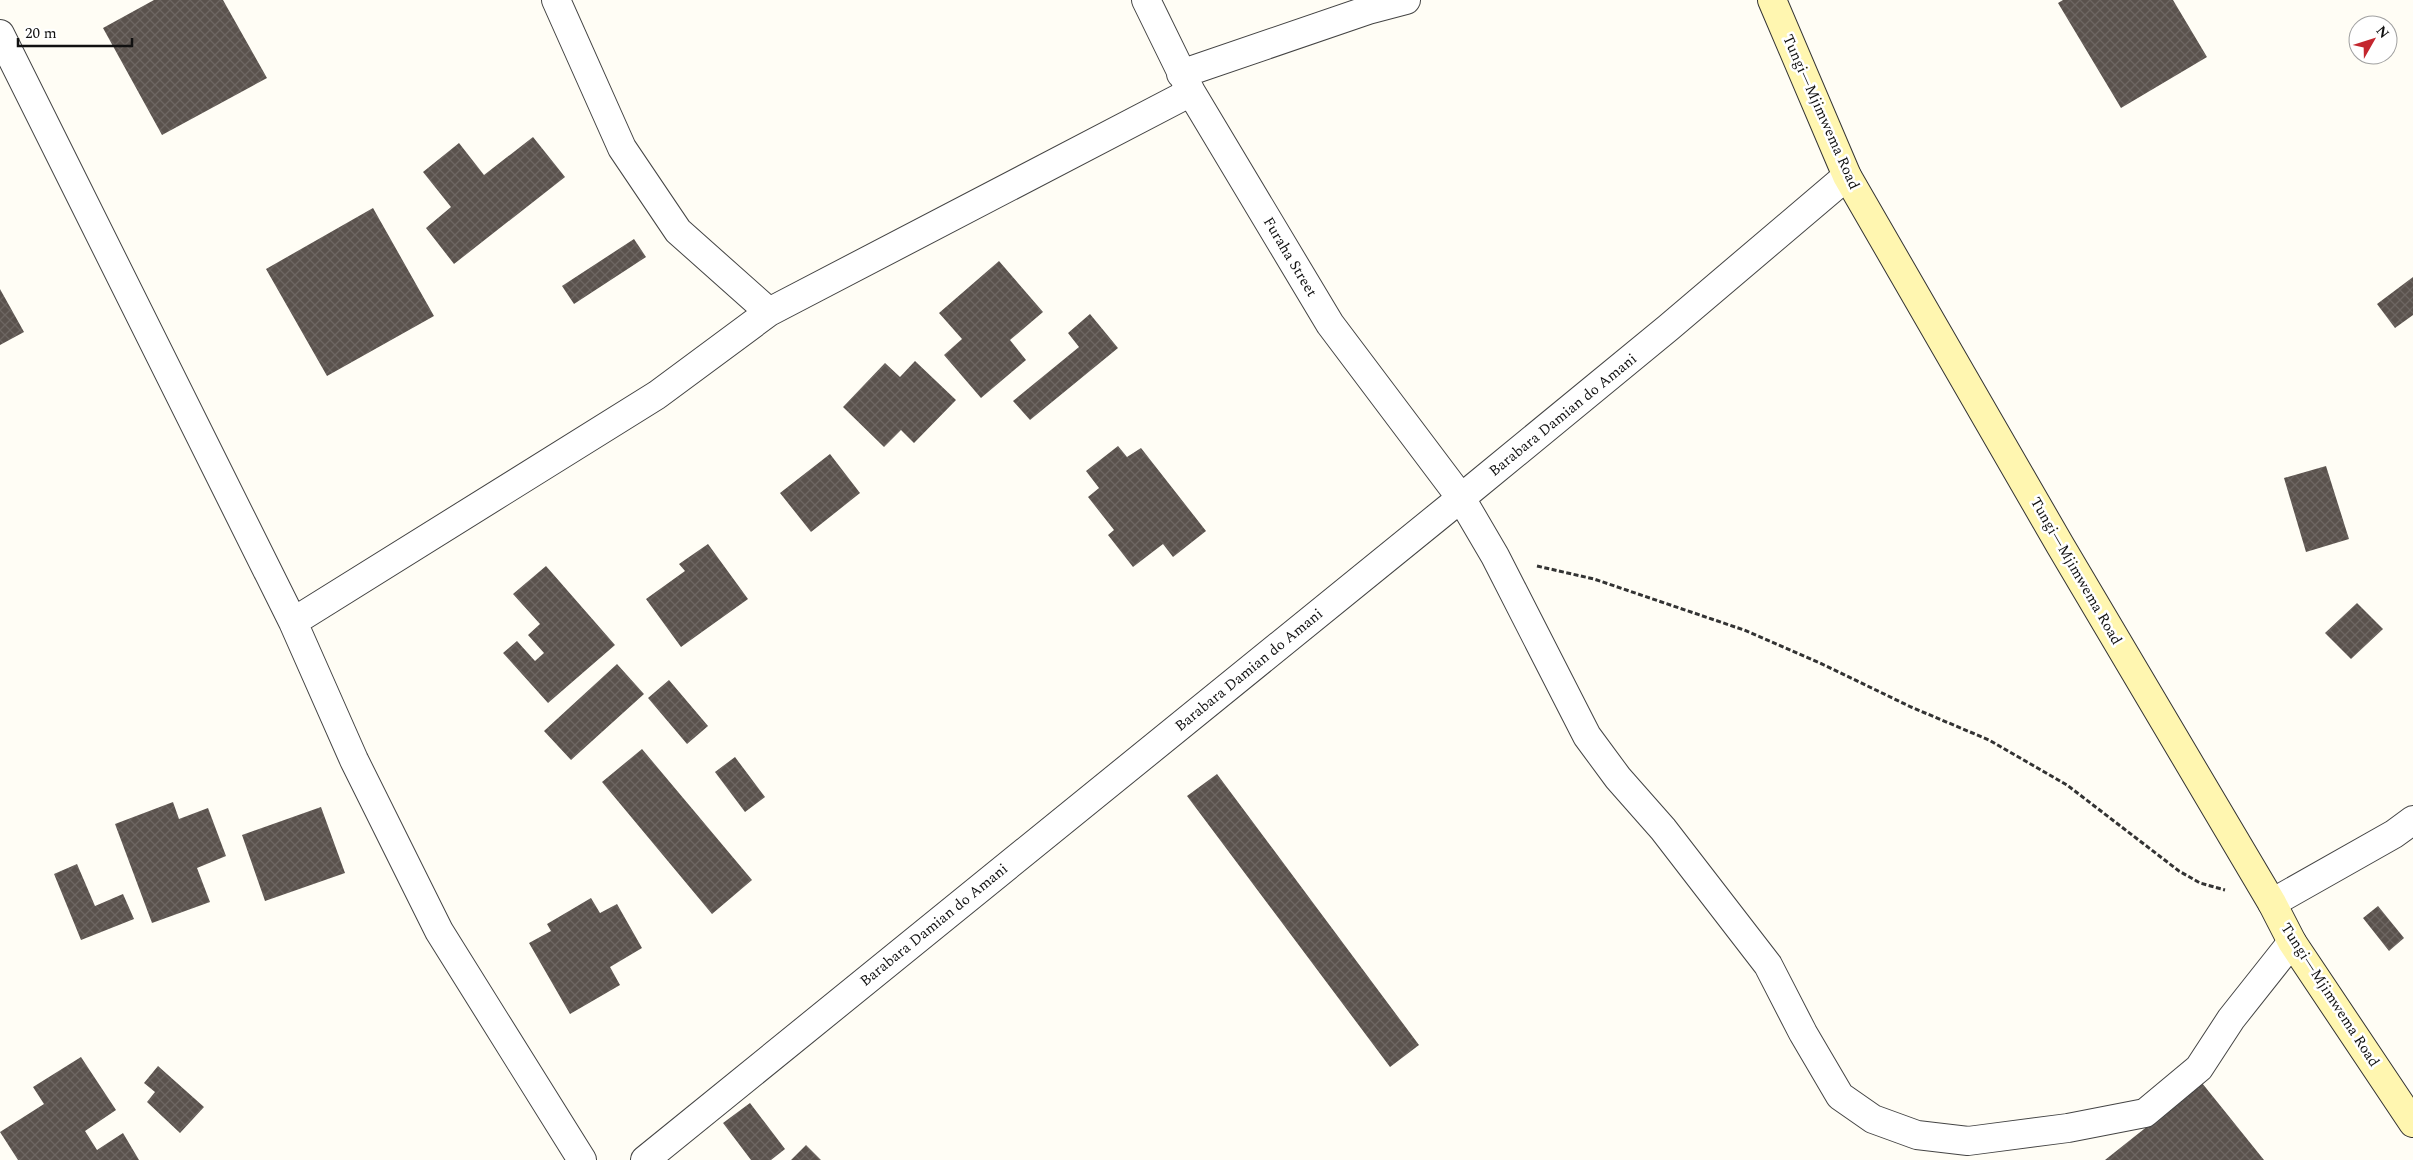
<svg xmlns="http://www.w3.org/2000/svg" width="2413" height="1160" viewBox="0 0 2413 1160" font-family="Spectral,serif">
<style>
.building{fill:url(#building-cross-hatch)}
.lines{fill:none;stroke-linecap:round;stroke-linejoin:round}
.street-casing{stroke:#444;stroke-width:30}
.secondary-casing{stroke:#333;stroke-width:30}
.path{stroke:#333;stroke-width:3;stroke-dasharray:5 2.5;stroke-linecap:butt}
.street{stroke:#fff;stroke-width:28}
.secondary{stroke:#fff6b0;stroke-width:28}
.labels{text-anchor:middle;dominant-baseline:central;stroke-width:5;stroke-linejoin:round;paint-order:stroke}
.street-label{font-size:15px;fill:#111;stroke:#fff}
</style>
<defs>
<pattern id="building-cross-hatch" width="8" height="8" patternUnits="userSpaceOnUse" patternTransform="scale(1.25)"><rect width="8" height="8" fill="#5a524d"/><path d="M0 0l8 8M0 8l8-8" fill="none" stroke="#6d6662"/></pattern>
</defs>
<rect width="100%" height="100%" fill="#fffdf5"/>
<!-- building -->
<path class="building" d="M154 0H223L267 78 162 135 103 28Z
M2063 0H2173L2207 57 2121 108 2058 3Z
M533 137 565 177 454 264 426 228 451 207 423 172 459 143 484 175Z
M373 208 434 316 327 376 266 269Z
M634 239 646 257 574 304 562 286Z
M999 261 1043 312 1010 340 1026 360 981 398 944 355 962 339 939 313Z
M2413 277V315L2395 328 2377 304Z
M0 289 24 332 0 345Z
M1090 314 1118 348 1030 420 1013 401 1079 347 1068 333Z
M915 361 956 400 914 443 901 430 884 447 843 407 885 363 900 377Z
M1118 446 1127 457 1141 448 1206 531 1173 557 1163 544 1133 567 1108 535 1114 530 1088 497 1099 488 1086 471Z
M830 454 860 493 811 532 780 493Z
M2326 466 2349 539 2306 552 2284 478Z
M708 544 748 599 681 647 646 599 685 571 679 564Z
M546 566 615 645 548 703 503 653 517 641 535 661 544 653 528 635 540 624 513 594Z
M2357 603 2383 629 2351 659 2325 633Z
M617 664 644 694 571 760 544 731Z
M669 680 708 726 687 744 648 698Z
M642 749 752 880 712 914 602 782Z
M735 757 765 797 745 812 715 772Z
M1217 774 1419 1045 1390 1067 1187 796Z
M173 802 179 819 208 808 226 856 197 868 210 902 152 923 115 824Z
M321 807 345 873 265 901 242 835Z
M77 864 95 906 123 894 134 919 81 940 54 874Z
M591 898 600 913 617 904 642 948 610 967 620 985 570 1014 529 943 551 931 547 924Z
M2378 906 2404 938 2389 951 2363 918Z
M81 1057 116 1110 85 1131 97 1150 123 1133 139 1160H18L0 1132 44 1104 33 1087Z
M158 1066 204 1107 180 1133 147 1102 155 1092 144 1083Z
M2202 1083 2264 1160H2105Z
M750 1103 785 1149 771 1160H751L723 1123Z
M806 1145 821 1160H791Z"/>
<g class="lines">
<!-- street casing -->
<g class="street-casing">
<path id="street" d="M556 0 622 148 678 231 769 312
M1146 0 1191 92 1330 324 1461 498 1495 556 1587 736 1618 778 1663 829 1768 965 1803 1033 1840 1096 1873 1119 1917 1135 1968 1141 2068 1128 2145 1113 2199 1068 2231 1019 2292 942
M0 34 293 622 354 760 439 931 582 1160
M1181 74 1368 10 1406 0
M293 622 657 395 769 312 1191 92
M2272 903 2394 834 2413 820
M645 1160 1461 498 1668 328 1847 176"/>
</g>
<!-- secondary casing -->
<g class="secondary-casing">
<path id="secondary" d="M1772 0 1847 176 2060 545 2272 903 2292 942 2413 1123"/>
</g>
<!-- path -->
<path class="path" d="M1537 566 1594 579 1744 630 1822 664 1911 707 1989 740 2067 785 2179 871 2200 883 2225 890"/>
<!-- street -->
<use href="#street" class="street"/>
<!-- secondary -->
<use href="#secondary" class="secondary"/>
</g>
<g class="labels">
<!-- street labels -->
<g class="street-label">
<text transform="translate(1821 112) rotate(66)">Tungi—Mjimwema Road</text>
<text transform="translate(1290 257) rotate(59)">Furaha Street</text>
<text transform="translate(1563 415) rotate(-39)">Barabara Damian do Amani</text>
<text transform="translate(2076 571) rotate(60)">Tungi—Mjimwema Road</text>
<text transform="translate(1249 670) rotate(-39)">Barabara Damian do Amani</text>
<text transform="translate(934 925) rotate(-39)">Barabara Damian do Amani</text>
<text transform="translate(2330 995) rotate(57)">Tungi—Mjimwema Road</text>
</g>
</g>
<!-- north arrow -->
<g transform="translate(2373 40) rotate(51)"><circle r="24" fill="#ffffff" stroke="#a0a0a0"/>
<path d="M0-4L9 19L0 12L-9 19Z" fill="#c4262e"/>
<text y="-8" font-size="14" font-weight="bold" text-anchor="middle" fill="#111111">N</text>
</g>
<!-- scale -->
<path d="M18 38v8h114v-8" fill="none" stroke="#111111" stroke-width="2.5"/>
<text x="25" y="38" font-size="15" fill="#111111" stroke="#ffffff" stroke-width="4" paint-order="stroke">20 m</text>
</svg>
